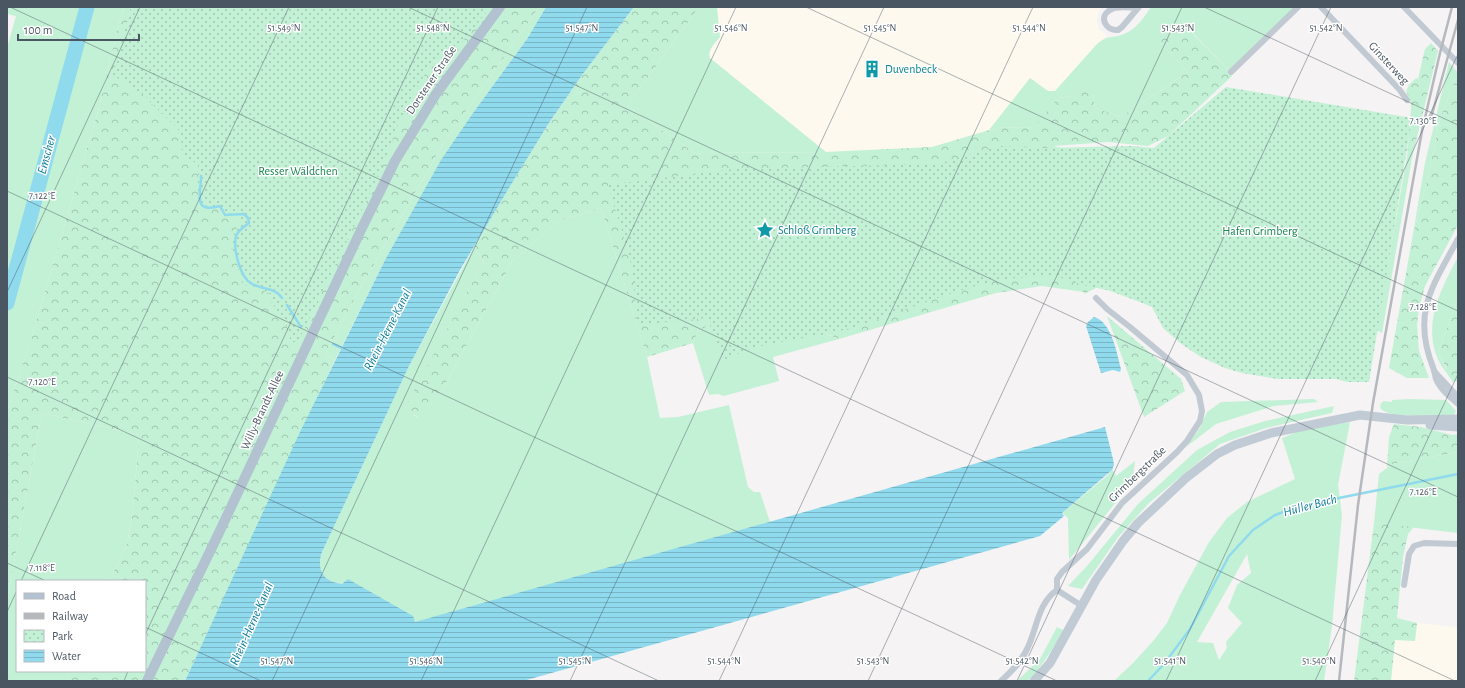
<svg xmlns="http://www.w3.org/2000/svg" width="1465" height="688" viewBox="0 0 1465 688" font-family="'Alegreya Sans',sans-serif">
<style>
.commercial{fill:#fdf9ef}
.green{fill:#c3f1d5;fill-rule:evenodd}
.forest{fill:url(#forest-crowns)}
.park{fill:url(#park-dots)}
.water{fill:url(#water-rules)}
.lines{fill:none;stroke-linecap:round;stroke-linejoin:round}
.stream{stroke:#90daee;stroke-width:2.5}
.river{stroke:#90daee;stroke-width:15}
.street{stroke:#c1cad2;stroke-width:6}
.secondary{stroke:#c1cbd6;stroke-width:9}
.primary{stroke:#b3c2d1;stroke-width:10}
.rail{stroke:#b5b8bd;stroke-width:2.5}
.ticks{fill:none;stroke:#4a5661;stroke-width:1;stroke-opacity:0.45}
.labels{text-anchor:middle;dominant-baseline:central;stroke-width:3;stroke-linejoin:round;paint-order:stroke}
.street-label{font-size:12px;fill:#4a5661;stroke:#fff}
.culture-label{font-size:12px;fill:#0d838f;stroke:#fff;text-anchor:start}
.park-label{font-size:12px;fill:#17864f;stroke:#fff}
.water-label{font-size:13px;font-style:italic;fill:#0c7c9b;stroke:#fff}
.ticks-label{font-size:10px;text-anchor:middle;fill:#4a5661;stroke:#fff;stroke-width:3;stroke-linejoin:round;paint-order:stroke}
</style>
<defs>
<pattern id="forest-crowns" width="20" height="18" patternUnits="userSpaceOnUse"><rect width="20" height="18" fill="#c3f1d5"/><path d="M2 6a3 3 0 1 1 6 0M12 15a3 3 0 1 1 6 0" fill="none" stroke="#a0c6b0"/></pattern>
<pattern id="park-dots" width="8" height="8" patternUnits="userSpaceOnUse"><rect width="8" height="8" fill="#c3f1d5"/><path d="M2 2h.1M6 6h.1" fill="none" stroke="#a0c6b0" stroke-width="1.8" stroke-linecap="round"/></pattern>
<pattern id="water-rules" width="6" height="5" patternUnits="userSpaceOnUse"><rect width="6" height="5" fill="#90daee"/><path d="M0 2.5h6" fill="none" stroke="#78b4c4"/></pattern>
</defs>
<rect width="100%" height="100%" fill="#f5f3f3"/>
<!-- commercial -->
<path class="commercial" d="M718 7H1102L1098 13 1097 23 1100 30 1108 36 1104 38 1055 91H1048L1030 79 989 130 932 147 826 152 710 58 709 54 710 51 720 37 717 8Z
M1417 623 1458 627V681H1391L1395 640 1415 641Z"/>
<!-- green -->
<path class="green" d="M7 7H124L116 35 100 104 30 343 7 411V48L16 16 7 14Z
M539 7H546L527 39 473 113 437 168 385 260 335 360 325 354 362 285 443 144Z
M699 7H718L717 8 720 37C715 43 707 50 710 58L826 152 702 153 696 154 627 106Z
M1151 7H1294L1228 72 1227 68 1182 22 1159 42 1188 72 1121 117 1095 108 1093 94 1077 91 1071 96 1058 98 1035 127 996 128 989 130 1030 78 1048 91H1055L1097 44C1109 34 1112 39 1124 34 1136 30 1144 17 1151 7Z
M1449 62 1458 73 1440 119 1426 185 1413 234 1425 163Z
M1407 157 1412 158 1382 333 1376 330Z
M601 208 647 357 660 418 678 417 729 405 748 487 754 492H760L770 522 415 623 348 579 342 584C323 582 316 571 322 552L409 366 474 247 484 261 405 409 418 418 441 392 512 262 558 221Z
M1458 257V299L1438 353 1447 370 1445 371C1418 334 1439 292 1458 257Z
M726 317 792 321 839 339 773 357 779 381 724 396 718 394 709 395 693 343 698 331Z
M1314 399 1318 402 1274 406 1216 424 1186 447 1200 428 1207 412 1221 402Z
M1410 399 1446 400 1456 411 1454 415C1438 415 1390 420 1380 408L1381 403H1382L1383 401 1392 402V400Z
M1334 406 1332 413 1266 428 1220 444 1149 503 1119 536 1082 589 1068 586 1087 566 1138 504 1197 450 1230 432 1265 421Z
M42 413 139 435 133 509 127 545 109 581H17V671H69L66 681H7V600Z
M1350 422 1338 485 1342 515 1332 626 1324 681H1114L1133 663 1154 640 1167 623 1180 595 1209 542 1227 518 1247 502 1295 479 1282 438 1307 428ZM1247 554 1251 573 1237 585 1228 608 1242 623 1226 642 1227 648 1219 660 1213 643 1197 642Z
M1458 452V533L1374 523 1379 474 1392 464Z
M1135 461 1133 476 1117 501 1069 560 1068 518 1062 513 1108 475 1112 469 1116 476Z
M1057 627 1065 631 1035 674 1027 681H1017L1040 659Z"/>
<!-- forest -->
<path class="forest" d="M124 7H539L443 144 362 285 325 354 335 360 185 681H66L69 671H145V581H109L127 545 133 509 139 435 42 413 7 600V411L30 343 100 104 116 35Z
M634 7H699L627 106 696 154 702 153 826 152 932 147 996 128 1034 127 1058 98 1071 96 1077 91 1086 89 1093 94 1095 108 1121 117 1188 72 1159 42 1165 29 1181 22 1227 68 1228 72 1232 76 1168 136 1148 146 1108 142 1053 146 1089 154 1100 286 1084 294V292L1042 286 996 293 839 339 792 320 726 317 698 331 693 343 647 357 601 208 558 221 512 262 441 392 419 418 404 409 484 261 474 247C508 188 543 130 582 75 599 52 617 30 634 7Z
M1431 43 1438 51 1412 158 1407 157 1411 109V103L1406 91 1409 85 1416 78 1418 79 1425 49Z
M1458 73V225L1425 286 1419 308 1417 325 1419 351 1429 378H1407L1389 368 1413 234 1426 185 1440 119Z
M1458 299V381L1453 382 1445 371 1447 369 1438 353Z
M1107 316 1181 379 1185 391 1144 417Z
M1394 424 1421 427 1452 435 1458 434V452L1392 464 1387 467 1389 437Z
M1374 523 1414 527 1408 534 1403 557 1397 618 1417 623 1415 641 1395 640 1391 681H1354Z"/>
<!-- park -->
<path class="park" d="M131 7H491L461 43 429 67 408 103 394 134 392 143 370 193 298 342H290V332L270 299 272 295 256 287 243 285 232 247V239L241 218 216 208 200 204C196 192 199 177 198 164L187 158 181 146 182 136 177 128 152 104 144 95 113 75Z
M1226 87 1412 118 1369 382H1347L1336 379H1278L1242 373 1225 368 1201 357 1180 343 1163 328 1152 307C1138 301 1122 295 1107 290 1099 288 1091 287 1083 285 1075 283 1066 278 1057 277 984 271 916 310 847 329 806 341 763 339 724 360L707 318 637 325C635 299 634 273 627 248 621 227 614 206 608 185L734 169 938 164 999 146 1042 148 1132 146 1154 148Z"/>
<!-- water -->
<path class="water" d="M546 7H634L582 75 549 123 515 178 460 270 409 366 322 552C316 570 323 582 342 584L348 579 413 616 415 622 1105 427 1113 459 1114 465 1112 470 1062 513 1064 516 1040 536 523 681H185L299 434 385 260 441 160 473 113 527 39Z
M1094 317C1112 322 1117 354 1121 369L1120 372 1113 370 1101 373 1086 326 1088 322Z"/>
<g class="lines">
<!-- stream -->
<path class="stream" d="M201 176C201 194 192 214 220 206L225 215 244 214 248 218 249 223C244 227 239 229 236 236 233 249 240 278 252 284 263 290 275 287 282 298
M287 305 301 327
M333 344 344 349
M1148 681 1164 664 1190 629 1229 556 1253 530 1275 515 1304 505 1458 474"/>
<!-- river -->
<path class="river" d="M7 303 87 7"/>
<!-- street -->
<path class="street" d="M1321 7 1399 89 1407 100
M1404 7 1458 63
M1138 8C1130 8 1117 5 1110 10 1098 17 1106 31 1118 30L1122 27 1138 8 1139 7
M1231 72 1298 7
M1458 239C1432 287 1411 314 1434 370 1435 373 1435 376 1436 379 1440 389 1450 397 1458 404
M1434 371 1458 397
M1404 585 1409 554 1414 546 1424 543 1458 544
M1057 590V579L1062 572 1087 549 1122 503 1177 452 1187 441 1200 421 1202 411 1199 395 1187 375 1130 327 1107 309 1096 298
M1057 590 1082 606
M1001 681C1012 671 1022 661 1028 647 1037 628 1038 603 1057 590"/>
<!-- secondary -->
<path class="secondary" d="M1430 425 1458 427
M1034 681 1050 663 1096 580 1123 541 1138 523 1153 509 1186 478 1217 454 1235 445 1271 433 1360 415 1407 420 1458 419"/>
<!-- primary -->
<path class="primary" d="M147 681 217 537 361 230 395 161 436 94 500 7"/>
<!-- rail -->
<path class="rail" d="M1431 118 1458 20
M1339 681 1358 505 1373 403 1422 131 1440 53 1452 7"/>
</g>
<!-- ticks -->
<path class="ticks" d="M10 7 1455 681M408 7 1458 497M806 7 1458 311M1204 7 1458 125M7 191 1057 681M7 292 140 7M7 377 659 681M7 563 46 581M21 581 289 7M7 612 17 590M145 627 261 681M145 635 438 7M124 681 128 671M272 681 587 7M421 681 736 7M570 681 884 7M719 681 1033 7M868 681 1182 7M1017 681 1331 7M1166 681 1458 54M1315 681 1458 374"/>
<!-- icons -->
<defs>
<g id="building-bare" transform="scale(1.38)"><path d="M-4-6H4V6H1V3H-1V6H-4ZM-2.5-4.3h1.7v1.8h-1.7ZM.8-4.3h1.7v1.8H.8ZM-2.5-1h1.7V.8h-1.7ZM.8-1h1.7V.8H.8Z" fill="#0f9aa8" stroke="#fff" stroke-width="2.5" paint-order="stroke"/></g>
<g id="sight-bare" transform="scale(1.38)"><path d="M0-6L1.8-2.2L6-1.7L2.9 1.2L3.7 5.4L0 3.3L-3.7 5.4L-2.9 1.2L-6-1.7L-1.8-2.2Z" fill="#0f9aa8" stroke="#fff" stroke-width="2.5" paint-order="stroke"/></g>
</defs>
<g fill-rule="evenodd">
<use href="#building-bare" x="872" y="69"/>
<use href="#sight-bare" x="765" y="230"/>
</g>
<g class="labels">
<!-- street labels -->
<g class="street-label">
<text transform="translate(1389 63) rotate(47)">Ginsterweg</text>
<text transform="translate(431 80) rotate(-56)">Dorstener Straße</text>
<text transform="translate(262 410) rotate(-65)">Willy-Brandt-Allee</text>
<text transform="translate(1137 474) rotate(-44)">Grimbergstraße</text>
</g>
<!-- culture labels -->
<g class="culture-label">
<text x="885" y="69">Duvenbeck</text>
<text x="778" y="230">Schloß Grimberg</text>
</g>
<!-- park labels -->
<g class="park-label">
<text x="298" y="171">Resser Wäldchen</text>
<text x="1260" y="231">Hafen Grimberg</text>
</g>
<!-- water labels -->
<g class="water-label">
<text transform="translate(47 155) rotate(-75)">Emscher</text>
<text transform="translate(388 330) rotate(-63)">Rhein-Herne-Kanal</text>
<text transform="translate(1310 506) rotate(-15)">Hüller Bach</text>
<text transform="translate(252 624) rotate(-66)">Rhein-Herne-Kanal</text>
</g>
</g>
<g class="ticks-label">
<text x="284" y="31">51.549°N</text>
<text x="433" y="31">51.548°N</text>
<text x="582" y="31">51.547°N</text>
<text x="731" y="31">51.546°N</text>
<text x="880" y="31">51.545°N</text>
<text x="1029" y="31">51.544°N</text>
<text x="1178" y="31">51.543°N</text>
<text x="1326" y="31">51.542°N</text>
<text x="1423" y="124">7.130°E</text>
<text x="42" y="199">7.122°E</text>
<text x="1423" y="310">7.128°E</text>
<text x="42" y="385">7.120°E</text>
<text x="1423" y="495">7.126°E</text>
<text x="42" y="571">7.118°E</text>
<text x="426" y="664">51.546°N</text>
<text x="724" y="664">51.544°N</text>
<text x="1022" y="664">51.542°N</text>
<text x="1319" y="664">51.540°N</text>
<text x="277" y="664">51.547°N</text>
<text x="575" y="664">51.545°N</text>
<text x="873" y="664">51.543°N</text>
<text x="1170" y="664">51.541°N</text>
</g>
<!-- border -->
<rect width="1465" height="688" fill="none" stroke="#4a5661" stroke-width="16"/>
<!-- legend -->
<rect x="16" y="580" width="130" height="92" fill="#ffffff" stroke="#b7bbc0"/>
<rect x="24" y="593" width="20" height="6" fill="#b3c2d1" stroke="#b7bbc0"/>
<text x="52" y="600" font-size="12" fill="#4a5661">Road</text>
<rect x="24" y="613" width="20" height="6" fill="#b5b8bd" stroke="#b7bbc0"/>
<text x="52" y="620" font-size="12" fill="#4a5661">Railway</text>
<rect x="24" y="630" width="20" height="12" fill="url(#park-dots)" stroke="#b7bbc0"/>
<text x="52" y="640" font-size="12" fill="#4a5661">Park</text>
<rect x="24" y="650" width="20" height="12" fill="url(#water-rules)" stroke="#b7bbc0"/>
<text x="52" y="660" font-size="12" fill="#4a5661">Water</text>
<!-- scale -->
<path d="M18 34v6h121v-6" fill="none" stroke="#4a5661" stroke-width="2"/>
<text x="24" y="34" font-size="12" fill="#4a5661" stroke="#ffffff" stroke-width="3" paint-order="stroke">100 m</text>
</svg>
